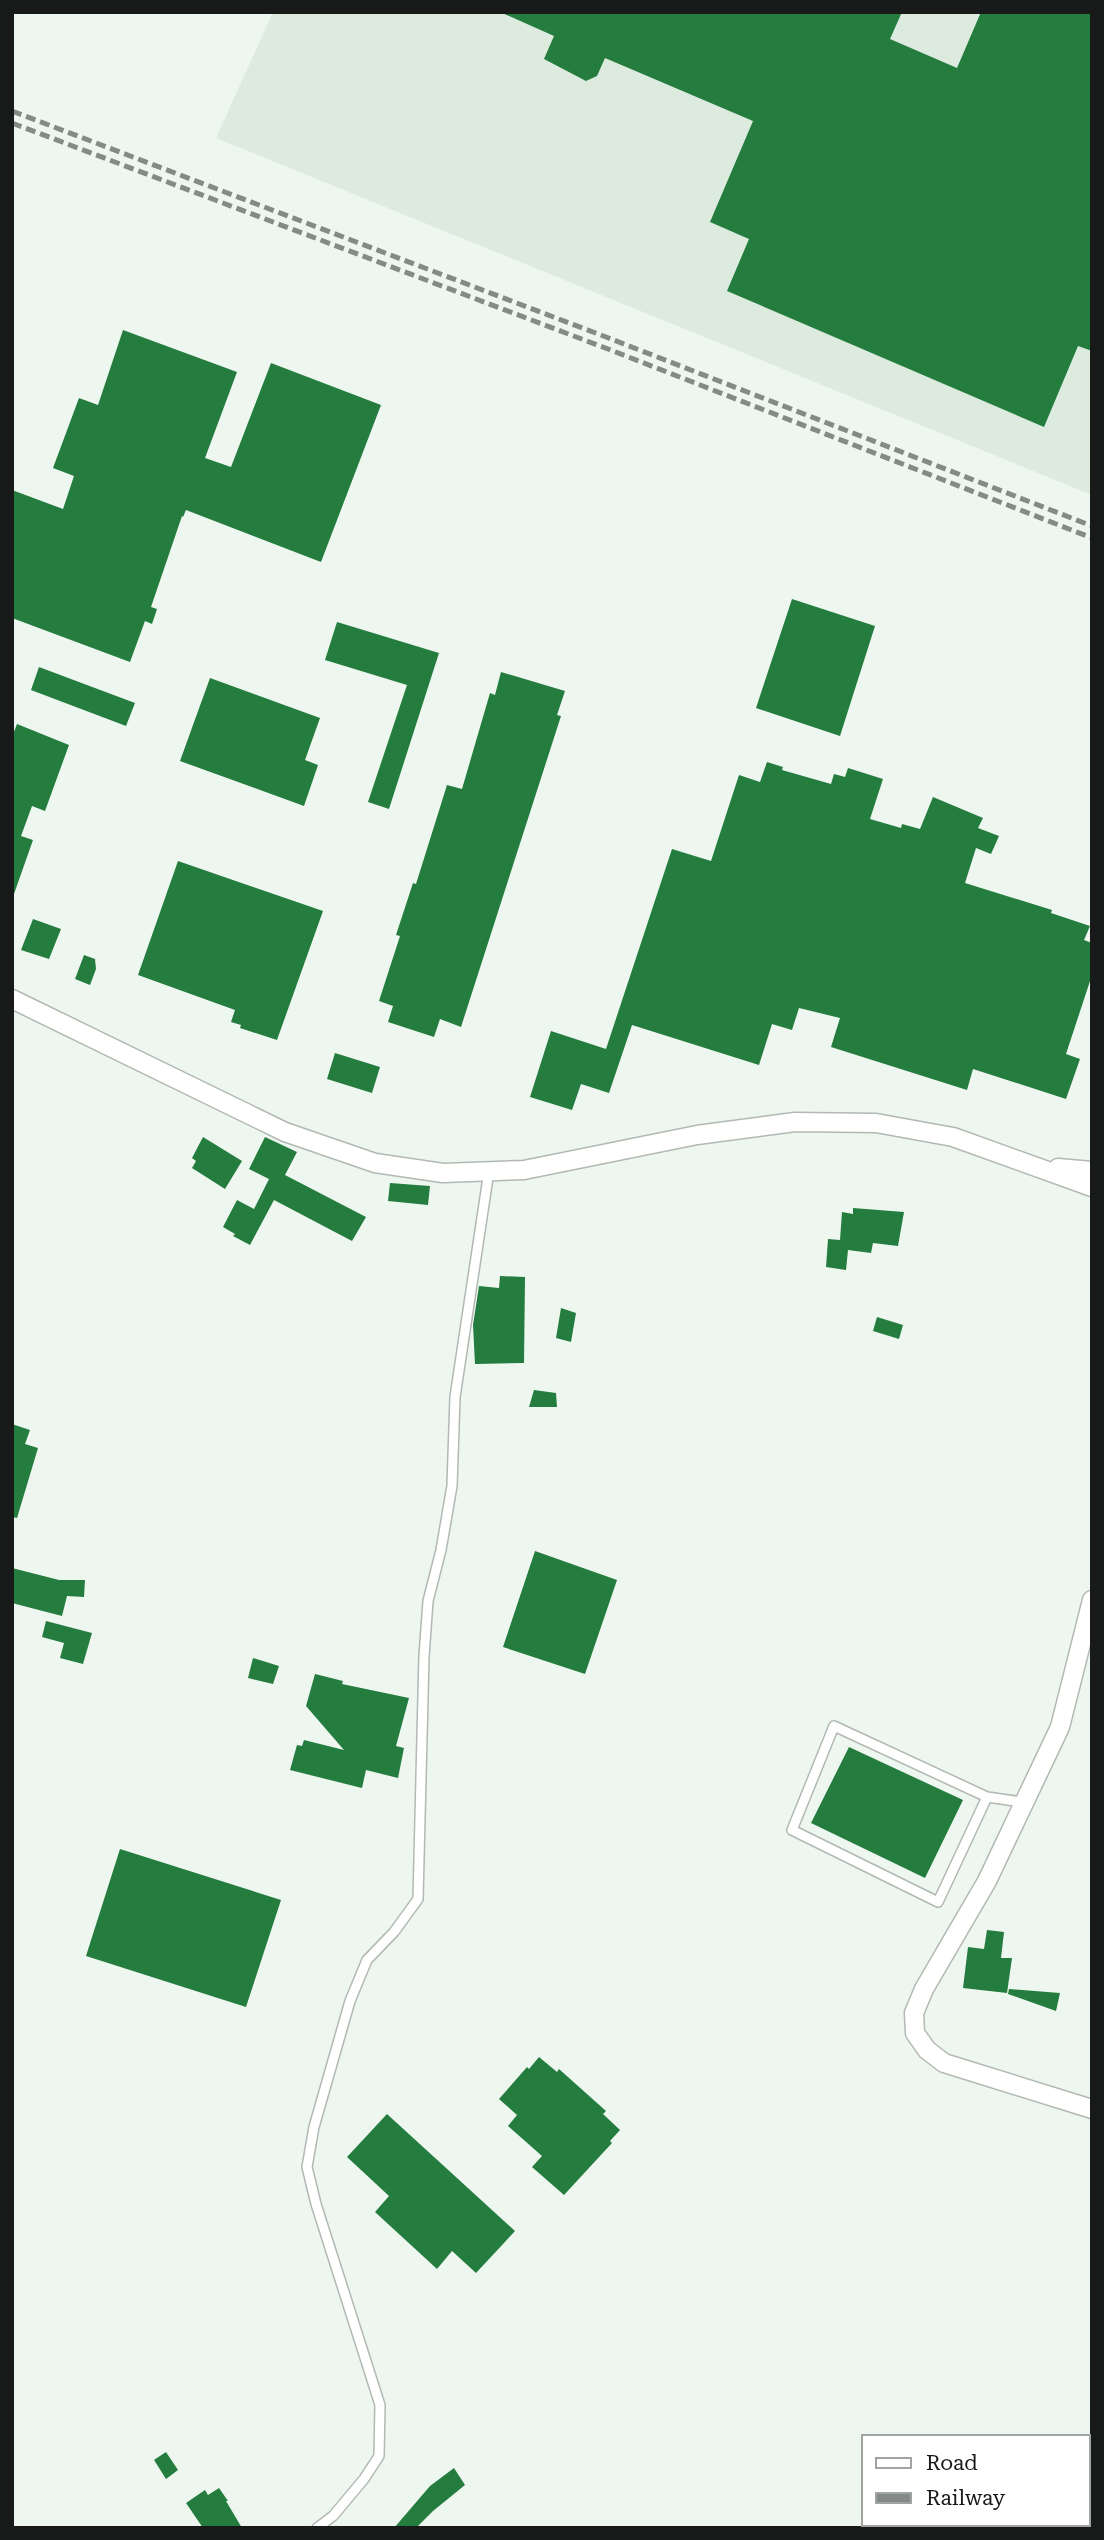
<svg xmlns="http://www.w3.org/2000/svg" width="1104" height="2540" viewBox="0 0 1104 2540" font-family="'Roboto Serif',serif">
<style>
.built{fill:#dcebde}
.building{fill:#247c3f}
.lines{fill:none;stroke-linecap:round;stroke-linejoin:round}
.lane-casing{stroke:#b1b9b2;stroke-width:12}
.street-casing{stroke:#b1b9b2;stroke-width:21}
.lane{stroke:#fff;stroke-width:9}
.street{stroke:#fff;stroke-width:18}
.rail{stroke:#848a85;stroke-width:5;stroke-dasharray:10 5;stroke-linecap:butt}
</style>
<rect width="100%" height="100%" fill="#eef7ef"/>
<!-- built -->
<path class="built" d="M273 12H1092V495L216 138Z"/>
<!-- building -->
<path class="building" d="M500 12H902L890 39 957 68 981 12H1092V351L1078 346 1044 427 727 291 749 239 710 222 753 121 605 58 597 76 586 81 544 59 554 36Z
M123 330 237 372 205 458 231 467 271 363 381 405 321 562 186 510 183 517 182 516 151 607 157 609 152 624 145 621 130 662 12 618V490L63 509 74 476 53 468 79 398 98 405Z
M792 599 875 626 840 736 756 708Z
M337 622 439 653 389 809 368 802 407 685 325 660Z
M39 667 135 703 126 726 31 690Z
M501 672 565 691 557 715 561 716 461 1027 440 1019 434 1037 388 1022 393 1006 379 1001 400 936 396 935 413 883 416 884 447 785 462 789 490 693 495 695Z
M210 678 320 718 305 760 318 765 304 806 180 761Z
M17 724 69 745 45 811 32 806 21 836 33 840 14 894 12 893V737Z
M767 762 783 767 782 770 831 784 834 774 845 777 848 768 883 779 870 819 901 828 902 824 920 829 933 797 983 818 978 828 999 836 991 854 976 848 965 883 1052 910 1051 913 1090 926 1084 940 1092 943V975L1066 1054 1080 1059 1066 1099 973 1069 967 1090 831 1047 840 1018 799 1008 792 1030 772 1024 759 1065 632 1025 609 1093 581 1084 572 1110 530 1097 551 1031 606 1049 672 849 711 861 739 775 760 782Z
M178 861 323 911 277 1040 240 1028 241 1025 231 1022 235 1010 138 975Z
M33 919 61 929 49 959 21 950Z
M84 955 95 959 96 969 90 985 75 979Z
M335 1053 380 1067 372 1093 327 1079Z
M203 1137 242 1161 225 1189 192 1168 196 1161 192 1158Z
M265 1137 297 1152 285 1175 366 1217 352 1241 274 1200 250 1245 233 1236 235 1234 223 1227 237 1200 254 1209 269 1179 249 1169Z
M390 1183 430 1186 428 1205 388 1201Z
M853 1208 904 1212 898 1246 873 1243 871 1253 848 1250 846 1270 826 1267 828 1239 840 1240 842 1212 853 1214Z
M500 1276 525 1277 524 1363 475 1364 473 1325 479 1286 499 1288Z
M561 1308 576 1313 571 1342 556 1338Z
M877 1317 903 1325 899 1339 873 1331Z
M534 1390 556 1393 557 1407H529Z
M12 1424 30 1430 25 1444 38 1448 17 1518 12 1517Z
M535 1551 617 1580 585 1674 503 1647Z
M12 1568 59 1580H85L84 1597 67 1596 62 1616 12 1603Z
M46 1621 92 1633 83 1664 60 1658 64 1643 42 1637Z
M253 1658 279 1666 273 1684 248 1678Z
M315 1674 343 1681 342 1684 409 1698 396 1746 404 1748 398 1778 366 1770 362 1788 290 1770 297 1745 302 1746 304 1740 344 1750 306 1706Z
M849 1747 963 1800 925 1878 811 1823Z
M120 1849 281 1900 246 2007 86 1956Z
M987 1930 1004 1932 1001 1958H1012L1007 1993 963 1988 968 1947 984 1949Z
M1009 1989 1060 1993 1056 2011 1008 1994Z
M539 2057 557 2072 559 2069 606 2111 603 2114 620 2130 610 2141 612 2143 564 2195 532 2167 542 2156 508 2126 517 2115 499 2099 527 2067 529 2069Z
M387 2114 515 2231 476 2273 452 2251 437 2269 375 2212 389 2196 347 2157Z
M166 2452 178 2470 166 2479 154 2460Z
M454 2468 465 2485 433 2511 416 2528H394L430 2486Z
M219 2488 228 2501H226L242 2528H203L186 2503 205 2490 208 2495Z"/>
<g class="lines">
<!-- lane casing -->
<g class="lane-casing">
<path id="lane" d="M987 1797 938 1902 792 1830 834 1726 987 1797 1022 1802
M317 2528 333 2516 364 2479 379 2456 380 2405 316 2204 307 2167 314 2127 350 2001 367 1960 394 1932 418 1899 424 1656 428 1601 441 1550 452 1486 455 1397 489 1171"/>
</g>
<!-- street casing -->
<g class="street-casing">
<path id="street" d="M12 999 285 1132 375 1163 443 1173 524 1170 697 1135 795 1122 876 1123 953 1137 1092 1187
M1058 1168 1092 1171
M1092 1600 1060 1727 987 1881 924 1989 914 2013 915 2033 927 2050 944 2063 1092 2109"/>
</g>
<!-- lane -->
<use href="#lane" class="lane"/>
<!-- street -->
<use href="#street" class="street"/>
<!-- rail -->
<path class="rail" d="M12 111 606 337 1092 526
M12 123 608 349 1092 538"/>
</g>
<!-- border -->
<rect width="1104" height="2540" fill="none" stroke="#171a18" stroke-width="28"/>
<!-- legend -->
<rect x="862" y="2435" width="228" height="91" fill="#ffffff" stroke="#a2a3a3" stroke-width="2"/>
<rect x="876" y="2458" width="35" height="10" fill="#ffffff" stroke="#a2a3a3" stroke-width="2"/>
<text x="926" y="2470" font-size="21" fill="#171a18">Road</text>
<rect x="876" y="2493" width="35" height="10" fill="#848a85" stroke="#a2a3a3" stroke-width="2"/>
<text x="926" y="2505" font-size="21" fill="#171a18">Railway</text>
</svg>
